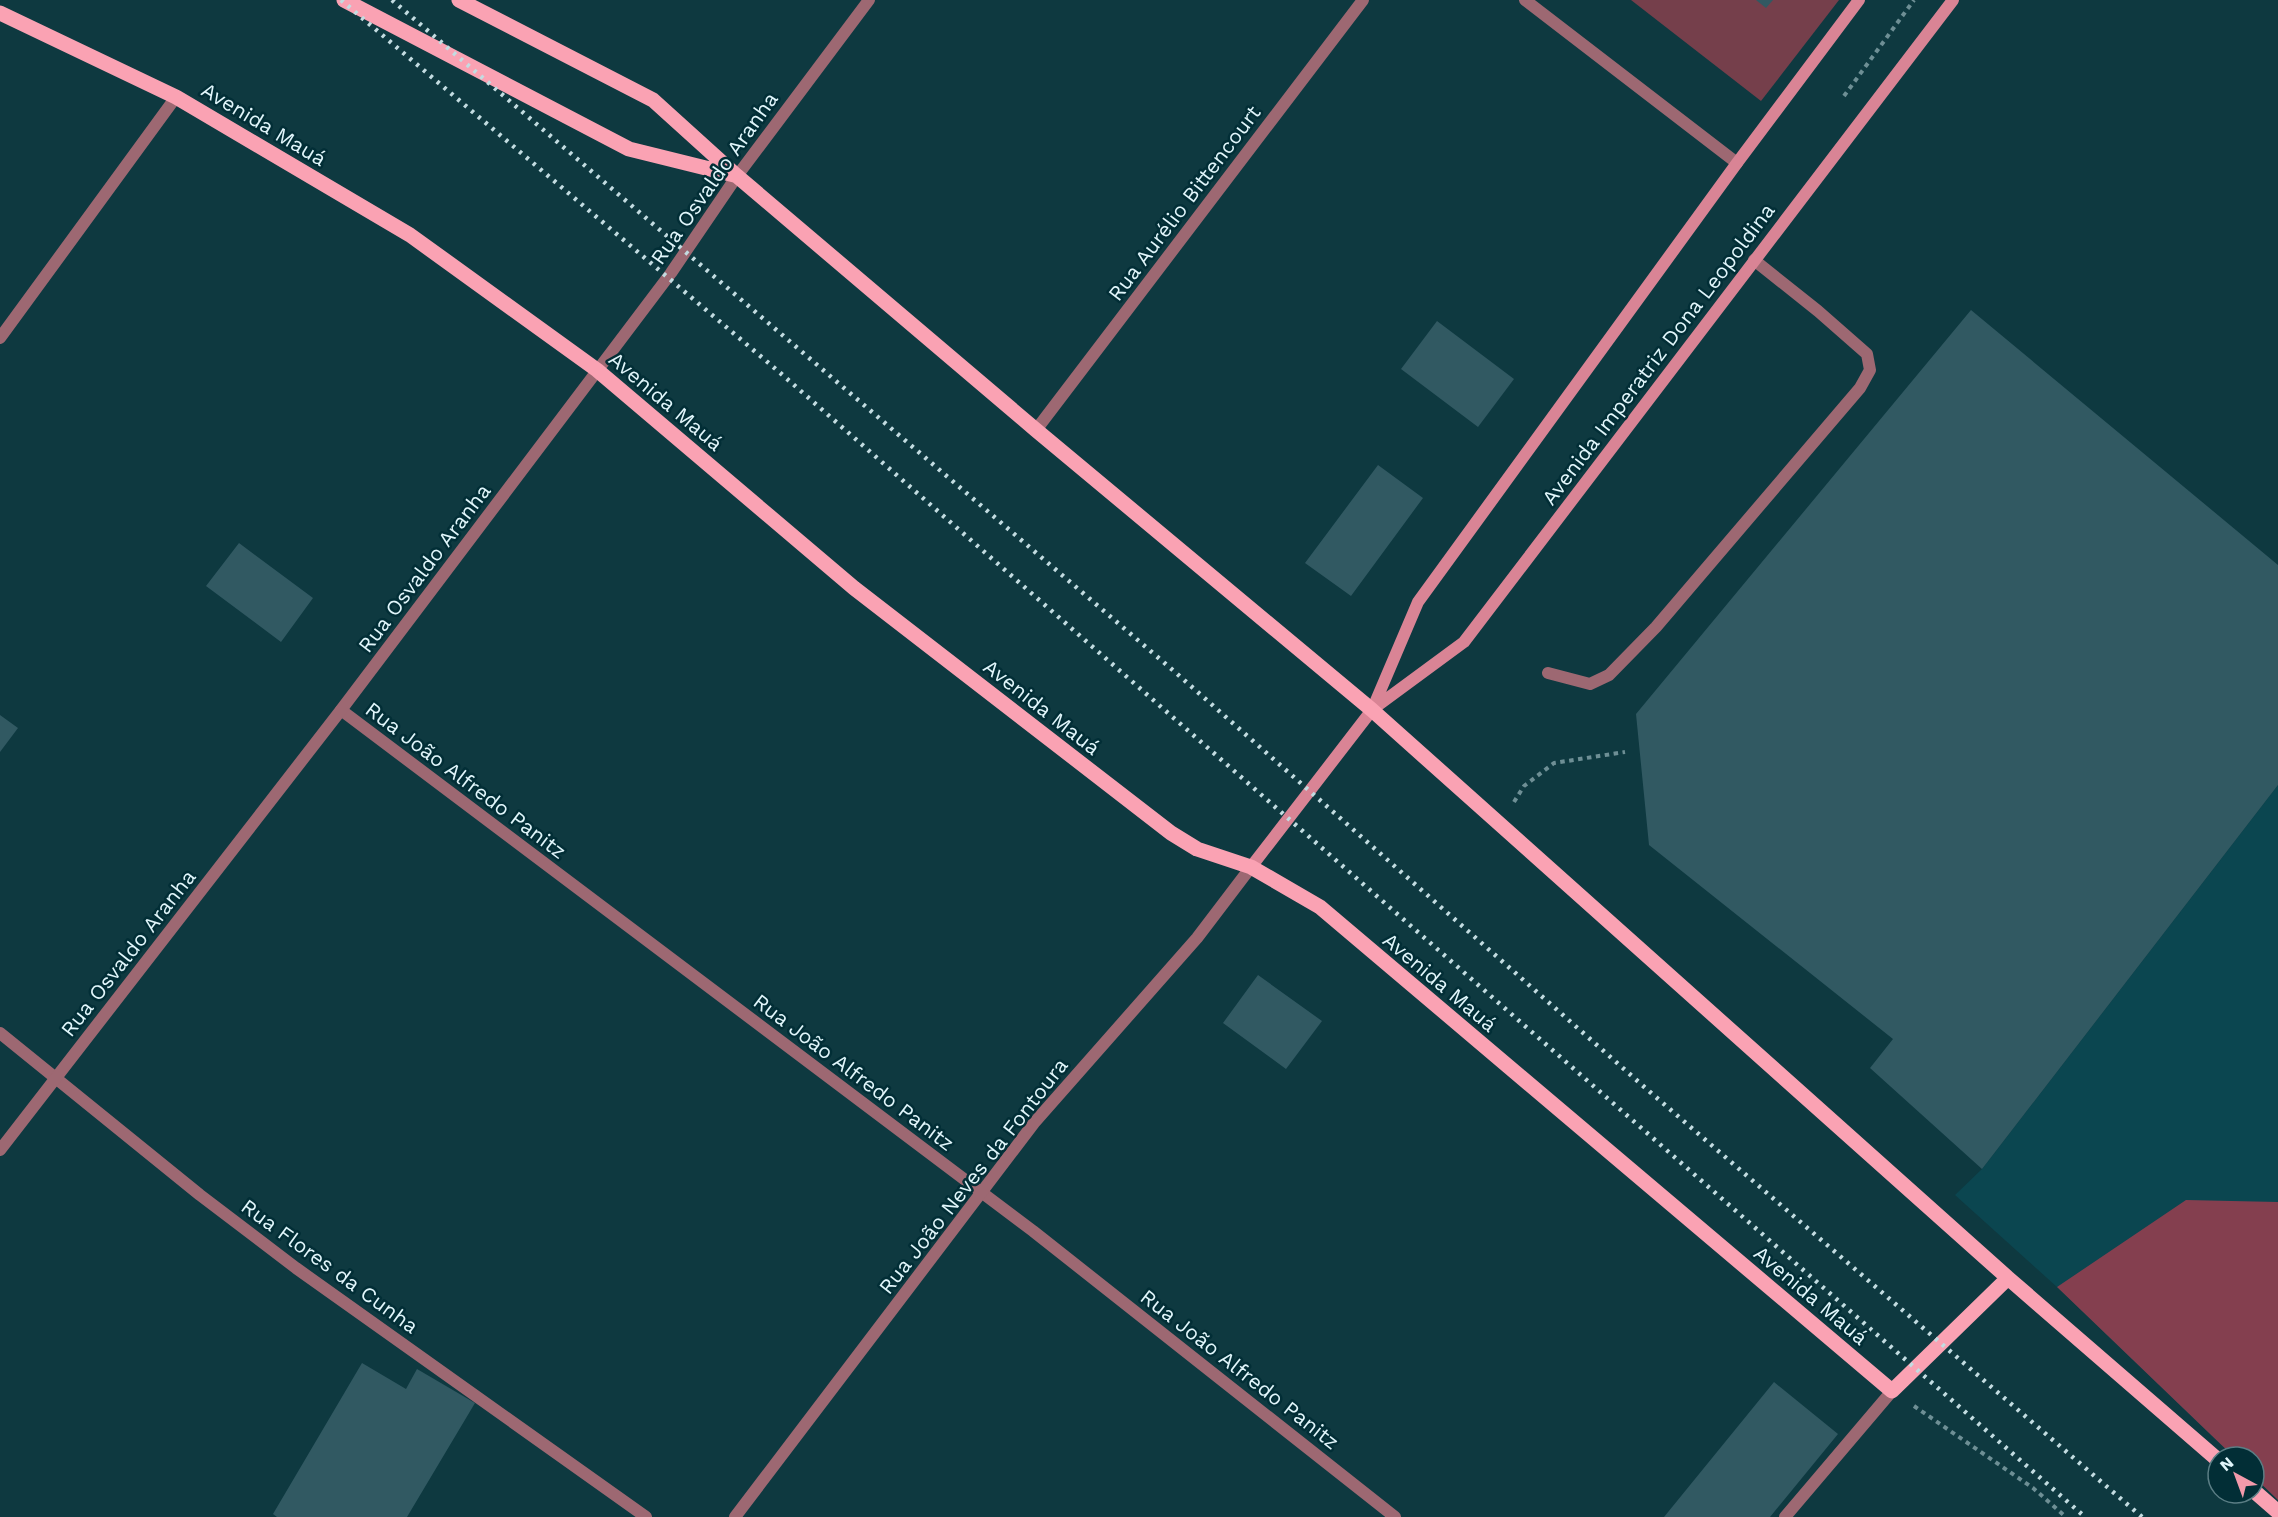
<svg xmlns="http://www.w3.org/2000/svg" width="2278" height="1517" viewBox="0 0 2278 1517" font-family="'Work Sans',sans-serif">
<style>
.built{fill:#0b4650}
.green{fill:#753f4b}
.forest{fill:#843f4f}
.building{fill:#315962}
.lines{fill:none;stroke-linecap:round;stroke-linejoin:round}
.path{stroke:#6e8f95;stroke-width:4;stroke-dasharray:4.5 4.5;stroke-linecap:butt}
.service{stroke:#9d6872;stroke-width:12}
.minor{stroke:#9d6872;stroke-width:12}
.tertiary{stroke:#9d6872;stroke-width:12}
.secondary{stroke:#d98495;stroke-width:12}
.primary{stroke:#faa2b3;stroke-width:15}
.rail{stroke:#c3dce1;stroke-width:4.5;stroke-dasharray:3 6;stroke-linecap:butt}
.labels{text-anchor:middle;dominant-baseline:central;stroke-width:5;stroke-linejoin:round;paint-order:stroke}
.street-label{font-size:21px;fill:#e1f6fb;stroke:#022e36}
</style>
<rect width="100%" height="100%" fill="#0e3940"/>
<!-- built -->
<path class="built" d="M2278 785V1500L2254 1477V1457H2234L2057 1287 1955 1195 1982 1169Z"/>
<!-- green -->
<path class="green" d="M1631 0H1839L1761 101Z"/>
<!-- forest -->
<path class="forest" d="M2186 1200 2278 1202V1500L2254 1477V1457H2234L2057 1287Z"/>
<!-- building -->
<path class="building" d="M1756 0H1773L1766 8Z
M1971 310 2278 565V785L1982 1169 1870 1068 1893 1039 1649 845 1636 714Z
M1437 321 1514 379 1478 427 1401 369Z
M1378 465 1423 498 1351 596 1305 563Z
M239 543 313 598 281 642 206 586Z
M0 715 18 728 0 752Z
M1258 975 1322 1021 1286 1069 1223 1023Z
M362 1363 406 1389 417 1369 475 1403 407 1517H277L273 1514Z
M1774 1382 1838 1434 1770 1517H1664Z"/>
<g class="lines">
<!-- path -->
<path class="path" d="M1844 96 1914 0
M1514 802 1524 786 1554 763 1625 752
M1914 1406 2033 1488 2066 1517"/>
<!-- service -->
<path class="service" d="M1548 673 1590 684 1609 675 1656 627 1860 388 1870 370 1867 354 1818 311 1754 260"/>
<!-- minor -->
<path class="minor" d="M1525 0 1737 163
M737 176 869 0
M0 338 176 97
M1036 430 1363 0
M341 710 1033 1231 1395 1517
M0 1033 200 1195 296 1268 646 1517
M1785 1517 1892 1391"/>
<!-- tertiary -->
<path class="tertiary" d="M0 1150 341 710 671 273 737 176
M735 1517 1034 1123 1197 938 1251 867"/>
<!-- secondary -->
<path class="secondary" d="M1373 709 1464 642 1953 0
M1251 867 1372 710 1418 602 1737 163 1859 0"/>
<!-- primary -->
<path class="primary" d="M344 0 629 149 734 175
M459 0 653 100 737 176 1036 430 1372 710 2008 1278 2218 1460
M0 13 176 97 410 235 597 370 854 588 1171 833 1197 849 1251 867 1320 907 1892 1391 2008 1278
M2254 1491 2278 1512"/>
<!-- rail -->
<path class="rail" d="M341 0 778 371 2085 1517
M392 0 1175 672 1650 1092 2142 1517"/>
</g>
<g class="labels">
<!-- street labels -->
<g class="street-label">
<text transform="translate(264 124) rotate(31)">Avenida Mauá</text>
<text transform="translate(714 178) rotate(-55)">Rua Osvaldo Aranha</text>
<text transform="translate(1184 203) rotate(-53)">Rua Aurélio Bittencourt</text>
<text transform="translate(1658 354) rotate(-53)">Avenida Imperatriz Dona Leopoldina</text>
<text transform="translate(666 401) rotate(40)">Avenida Mauá</text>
<text transform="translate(424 568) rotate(-53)">Rua Osvaldo Aranha</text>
<text transform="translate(1042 707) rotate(38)">Avenida Mauá</text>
<text transform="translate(466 780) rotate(37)">Rua João Alfredo Panitz</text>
<text transform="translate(128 953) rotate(-52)">Rua Osvaldo Aranha</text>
<text transform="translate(1440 982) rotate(40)">Avenida Mauá</text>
<text transform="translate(854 1072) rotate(37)">Rua João Alfredo Panitz</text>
<text transform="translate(973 1176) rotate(-52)">Rua João Neves da Fontoura</text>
<text transform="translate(330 1266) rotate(36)">Rua Flores da Cunha</text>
<text transform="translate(1811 1295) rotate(40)">Avenida Mauá</text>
<text transform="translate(1240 1369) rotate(38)">Rua João Alfredo Panitz</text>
</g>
</g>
<!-- north arrow -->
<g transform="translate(2236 1475) rotate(319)"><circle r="28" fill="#022e36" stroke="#5b7e85" stroke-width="1.5"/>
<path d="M0-4.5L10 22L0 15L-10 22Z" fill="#f39aab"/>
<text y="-9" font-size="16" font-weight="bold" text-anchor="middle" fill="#e1f6fb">N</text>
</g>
</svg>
